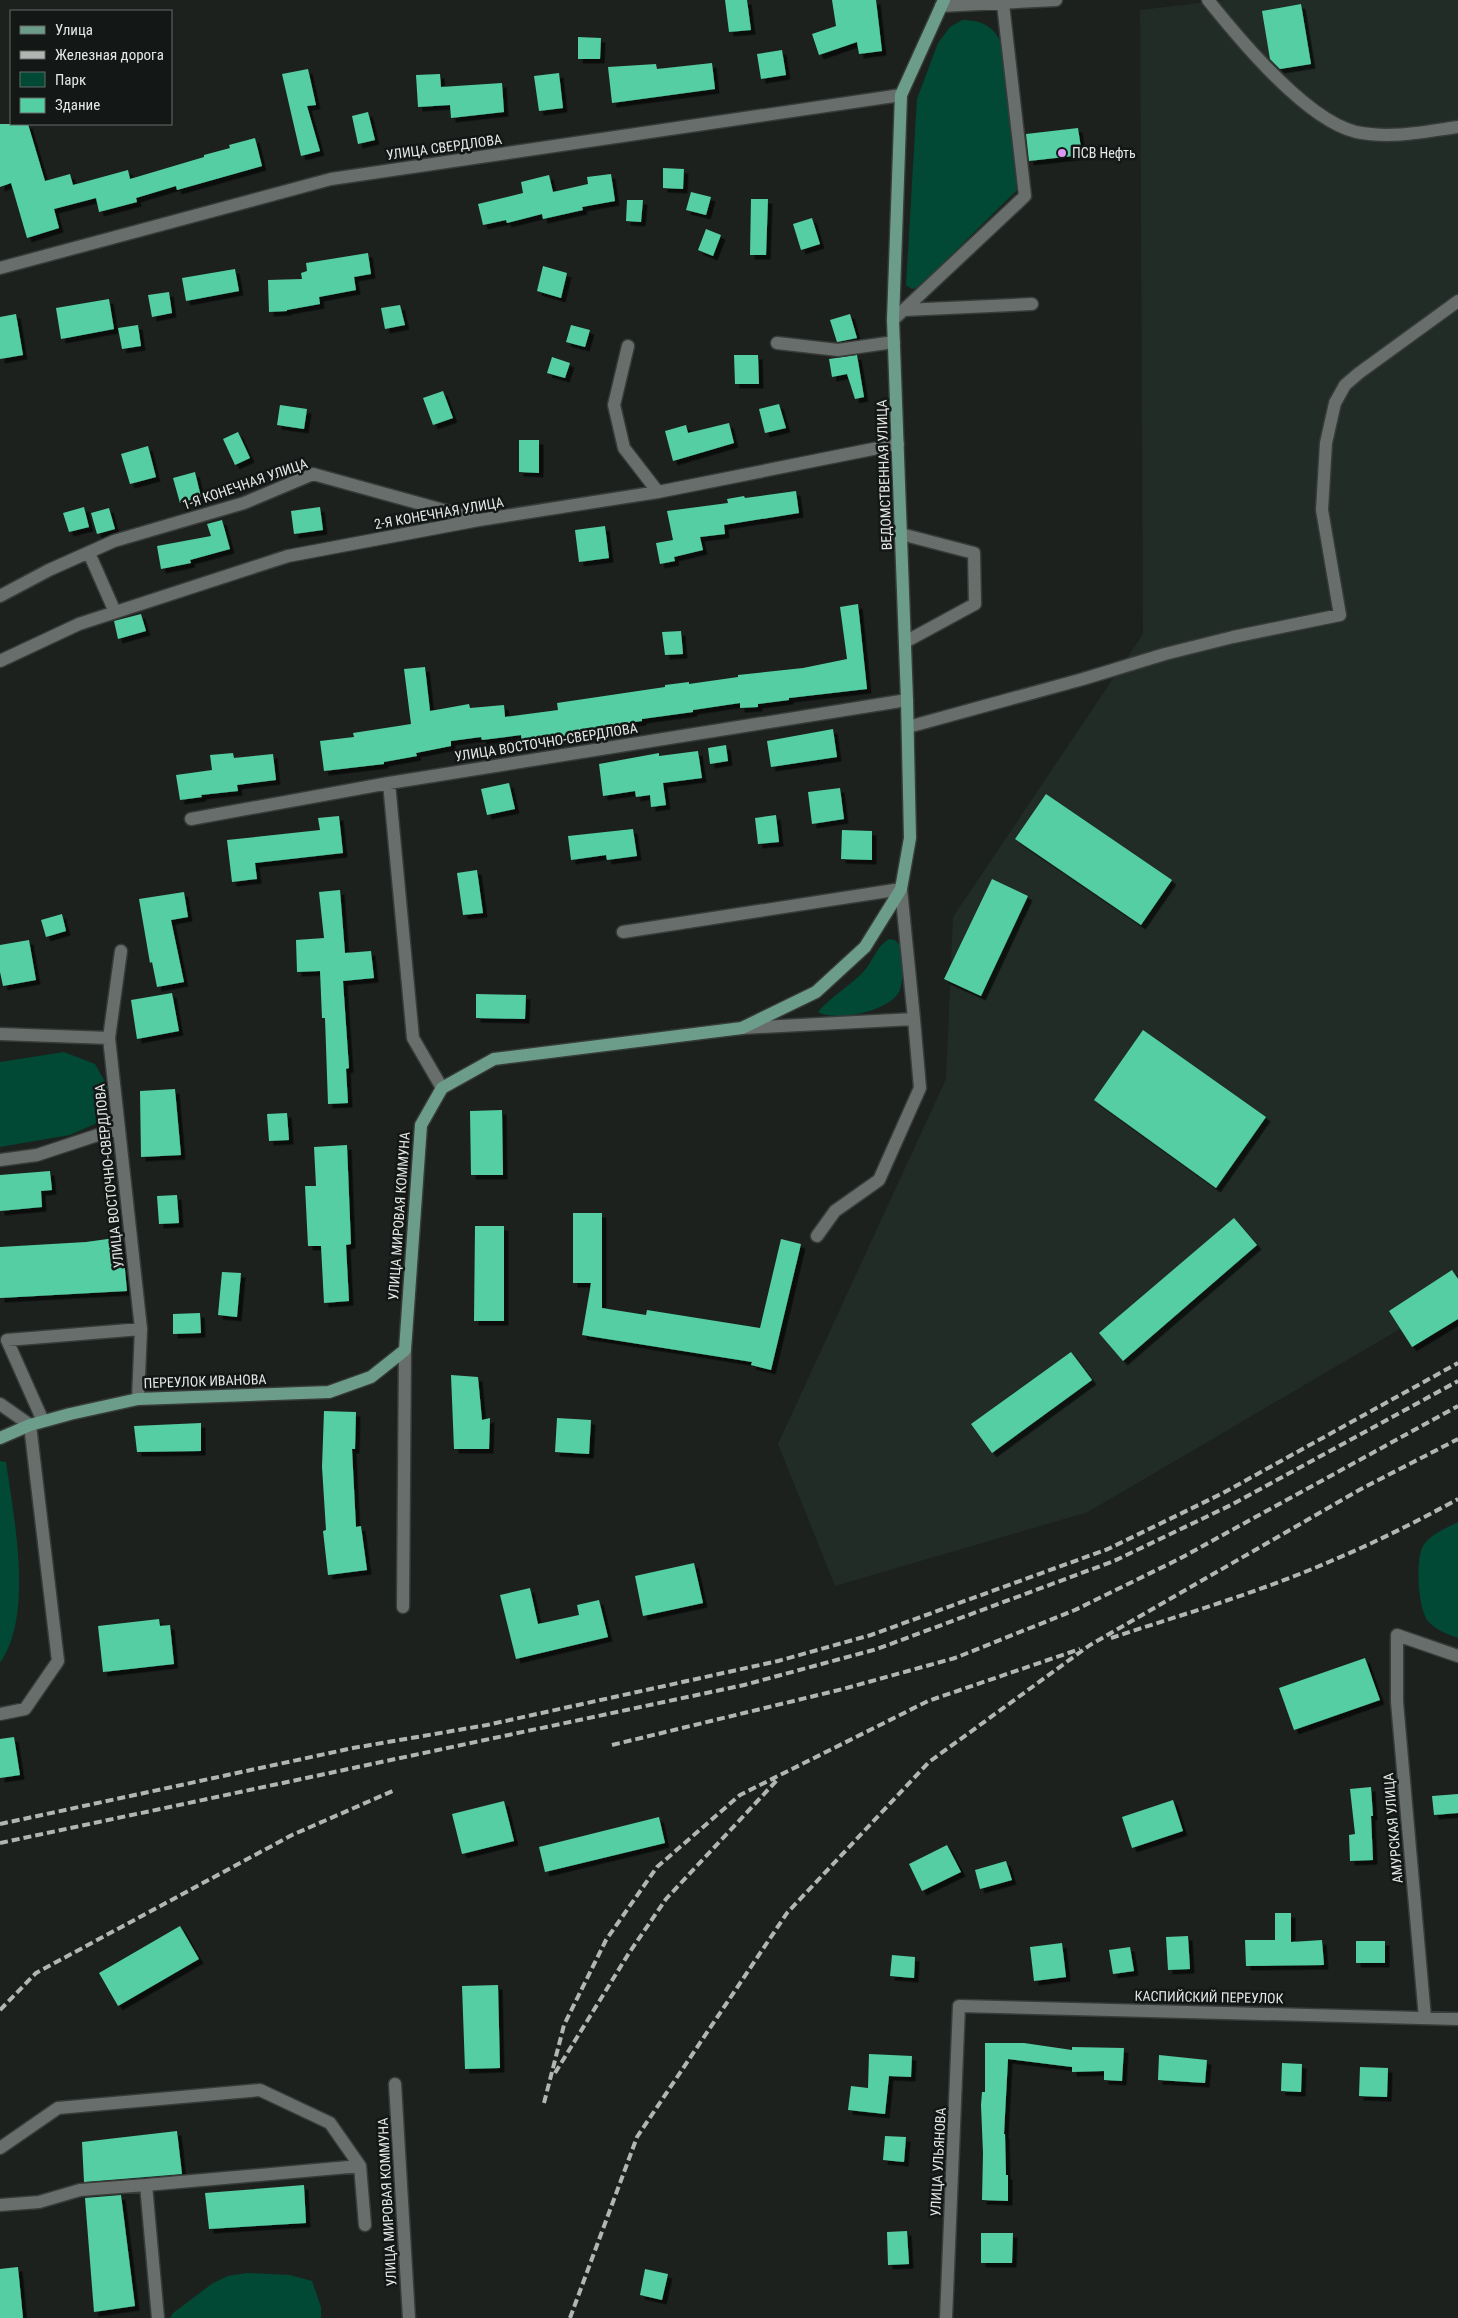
<svg xmlns="http://www.w3.org/2000/svg" width="1458" height="2318" viewBox="0 0 1458 2318" font-family="'Roboto Condensed',sans-serif">
<style>
.built{fill:#212c27}
.green{fill:#014934}
.building{fill:#54cea3;filter:url(#shadow)}
.lines{fill:none;stroke-linecap:round;stroke-linejoin:round}
.minor-casing{stroke:#373b39;stroke-width:15}
.major-casing{stroke:#373b39;stroke-width:15}
.minor{stroke:#686e6c;stroke-width:12}
.major{stroke:#6c9d8a;stroke-width:12}
.rail{stroke:#b1b6b3;stroke-width:4;stroke-dasharray:8 4;stroke-linecap:butt}
.poi-dot{fill:#dc99f4;stroke:#131715;stroke-width:2}
.labels{text-anchor:middle;dominant-baseline:central;stroke-width:5;stroke-linejoin:round;paint-order:stroke}
.street-label{font-size:14px;fill:#e4e8e6;stroke:#131715}
.poi-label{font-size:14px;fill:#e4e8e6;stroke:#131715;text-anchor:start}
</style>
<defs>
<filter id="shadow"><feDropShadow dx="4.5" dy="4.5" stdDeviation="0" flood-color="#0009"/></filter>
</defs>
<rect width="100%" height="100%" fill="#1c211e"/>
<!-- built -->
<path class="built" d="M1225 0H1458V1295L1088 1512 835 1586 778 1444 946 1079 953 917 1143 634 1140 10Z"/>
<!-- green -->
<path class="green" d="M962 20C984 20 997 28 1003 49L1017 190 919 287 912 289 906 285 917 99 938 43 950 27Z
M889 939 895 940 901 946C901 960 905 980 899 992 888 1012 835 1022 818 1012 831 996 851 986 865 970 873 960 878 945 889 939Z
M64 1052 95 1064 107 1085 104 1120 70 1135 0 1147V1062Z
M0 1461 6 1462C14 1518 34 1615 0 1663Z
M1458 1522V1638C1447 1634 1436 1630 1428 1621 1418 1608 1415 1560 1423 1546 1430 1534 1447 1528 1458 1522Z
M247 2273 290 2275 312 2281 321 2307V2318H170L173 2313 213 2283 228 2276Z"/>
<!-- building -->
<path class="building" d="M725 0H747L751 30 729 32Z
M832 0H876L882 51 859 54 857 42 819 55 812 34 836 26Z
M1301 4 1311 64 1280 69 1270 59 1262 11Z
M578 37 601 38 600 59H578Z
M782 50 786 75 761 79 757 54Z
M712 63 715 89 612 103 608 67 656 64 657 69Z
M308 69 316 105 307 106 320 151 301 156 282 74Z
M559 73 563 108 539 111 534 76Z
M440 74 441 87 502 83 504 112 451 118 450 105 418 107 416 75Z
M368 112 375 140 358 144 352 116Z
M0 124H28L45 181 70 174 73 185 128 170 130 179 204 157V155L230 148 229 145 255 138 262 166 177 190 176 186 136 198 137 202 99 212 96 198 54 209 59 228 27 238 11 183 0 187Z
M1078 128 1082 155 1029 161 1026 134Z
M663 168 684 169 683 189 663 188Z
M611 174 615 201 582 207 583 210 543 219 542 214 507 223 506 220 483 225 478 204 523 193 521 182 549 175 553 192 588 184 587 177Z
M691 192 711 197 706 215 686 210Z
M751 199H768L766 255H750Z
M627 200H643L641 222 626 221Z
M812 218 820 244 801 250 793 224Z
M706 229 721 235 713 256 698 250Z
M368 253 371 274 354 277 356 290 319 297 320 304 287 310V311L269 312 268 280 302 279 301 273 307 271 306 263Z
M543 266 567 273 561 298 537 291Z
M235 269 239 291 186 301 182 278Z
M169 292 172 313 152 317 148 295Z
M109 299 114 329 61 339 56 308Z
M400 305 405 325 385 329 381 308Z
M16 314 23 355 0 359V317Z
M850 314 857 338 837 342 830 320Z
M138 325 141 346 122 349 118 328Z
M571 325 590 330 585 347 566 342Z
M734 355H758L759 384H735Z
M857 355 864 397 855 399 847 374 832 377 829 359Z
M552 357 570 363 565 378 547 373Z
M443 391 453 418 433 425 423 398Z
M779 404 786 428 765 433 759 409Z
M280 405 307 409 304 429 277 425Z
M729 423 734 443 673 461 665 431 686 425 688 433Z
M238 432 250 458 235 465 223 439Z
M519 440H539V473L519 472Z
M148 446 156 477 130 484 121 454Z
M195 472 201 497 180 503 173 478Z
M796 491 799 513 724 525 725 534 700 537 703 550 674 557 675 561 660 564 656 543 673 540 667 511 728 503 727 499 744 496 745 498Z
M84 507 89 527 69 532 63 513Z
M320 507 323 530 294 534 291 511Z
M109 508 115 529 97 534 91 513Z
M222 520 230 549 190 560 191 563 161 569 157 546 211 536 207 524Z
M605 526 609 558 579 562 575 530Z
M858 604 867 689 789 698V700L758 704V707L740 708V703L693 710V712L642 719V721L607 726V728L586 732 522 743 521 735 482 740 481 737 451 741V746L416 753 417 756 384 762V764L324 771 320 741 354 737 353 733 411 724 404 669 425 667 430 711 469 704 470 708 504 705 505 717 558 710 557 703 665 687V685L689 682V684L738 677V675L803 668 847 659 840 607Z
M141 614 146 631 118 639 114 621Z
M681 631 683 654 665 655 662 632Z
M833 729 837 757 771 767 767 741Z
M726 745 728 761 710 764 708 748Z
M698 751 702 778 663 783 666 805 651 807 650 795 636 797 635 791 603 796 599 764 659 753V756Z
M233 753 234 758 273 754 276 780 237 785 238 791 201 795 202 797 180 800 176 775 212 770 210 755Z
M509 783 515 809 487 815 481 789Z
M840 788 844 819 812 824 808 792Z
M1046 794 1172 880 1141 925 1015 839Z
M776 815 779 842 758 844 755 818Z
M339 816 343 853 255 863 257 879 232 882 227 840 320 830 318 818Z
M633 829 637 856 607 860 606 855 571 860 568 836Z
M842 830 872 831V860L841 859Z
M477 870 483 913 463 915 457 873Z
M992 879 1028 896 981 996 944 979Z
M340 890 345 953 371 951 374 978 343 981 349 1068 346 1069 348 1103 328 1104 325 1018H322L320 971 297 972 296 940 324 938 319 892Z
M184 892 188 917 171 920 184 982 157 987 152 962 150 963 139 899Z
M62 914 66 931 46 937 41 920Z
M29 940 36 980 3 986 0 972V945Z
M172 993 179 1031 137 1039 131 1000Z
M476 994 526 995 525 1019 476 1018Z
M1143 1030 1266 1117 1216 1188 1094 1100Z
M175 1089 181 1155 141 1157 140 1091Z
M502 1110 503 1175H471L470 1111Z
M287 1113 289 1140 269 1141 267 1114Z
M347 1145 351 1244 346 1245 349 1301 324 1303 321 1246H308L305 1186H316L314 1147Z
M50 1171 52 1190 41 1191 42 1207 0 1211V1175Z
M177 1195 179 1223 159 1224 157 1196Z
M573 1213H602V1308L646 1315 647 1310 760 1328 781 1239 801 1244 771 1370 751 1365 752 1362 582 1335 591 1283H573Z
M1234 1218 1257 1245 1123 1361 1099 1333Z
M475 1226H504V1321H474Z
M122 1237 127 1291 0 1298V1247L86 1242Z
M1452 1270 1458 1279V1319L1412 1347 1389 1311Z
M222 1272 241 1273 237 1317 218 1315Z
M200 1313 201 1333 173 1334V1314Z
M1071 1352 1092 1380 992 1453 971 1424Z
M451 1375 478 1377 482 1420 490 1418 489 1449H454Z
M324 1411 356 1412 355 1449H352L356 1527 361 1526 367 1570 328 1575 323 1531 326 1530 322 1467Z
M557 1418 591 1420 589 1454 555 1452Z
M201 1423V1451L137 1452 134 1426Z
M694 1563 703 1603 643 1616 635 1576Z
M530 1588 538 1624 579 1615 577 1605 599 1600 608 1637 516 1659 500 1595Z
M159 1619 160 1626 170 1625 174 1664 103 1672 98 1626Z
M1365 1658 1380 1700 1294 1730 1279 1688Z
M14 1737 20 1775 0 1778V1739Z
M1371 1787 1373 1816H1371L1373 1860 1350 1861 1349 1835 1355 1834 1350 1789Z
M1458 1794V1813L1434 1815 1432 1796Z
M1173 1800 1183 1831 1132 1848 1122 1817Z
M504 1801 514 1841 462 1854 452 1814Z
M659 1817 665 1843 545 1872 539 1847Z
M947 1845 961 1872 922 1891 909 1864Z
M1006 1861 1012 1880 980 1889 975 1870Z
M1275 1913H1291V1942L1322 1940 1324 1965 1246 1966 1245 1940H1275Z
M180 1926 199 1959 118 2006 99 1973Z
M1188 1936 1190 1969 1168 1970 1166 1937Z
M1356 1941H1385V1963H1356Z
M1062 1943 1066 1977 1034 1981 1030 1947Z
M1130 1947 1134 1971 1113 1974 1109 1950Z
M892 1955 915 1957 914 1978 890 1976Z
M498 1985 500 2068 465 2069 462 1986Z
M985 2043H1024L1072 2050V2047L1124 2048 1122 2081 1104 2080V2071L1072 2072V2067L1008 2059 1004 2134H1005L1006 2175H1008V2201L982 2200 983 2153 981 2105 982 2092H985Z
M869 2054 912 2056 911 2077 889 2076 885 2114 848 2110 851 2086 868 2088Z
M1159 2055 1207 2060 1205 2083 1158 2080Z
M1282 2063 1302 2064 1301 2092 1281 2091Z
M1360 2067 1388 2068 1387 2097 1359 2096Z
M177 2131 182 2174 84 2182 82 2142Z
M885 2136 906 2137 904 2162 883 2160Z
M304 2185 306 2223 209 2229 205 2193Z
M121 2195 135 2306 94 2312 85 2198Z
M907 2231 909 2264 888 2265 887 2232Z
M981 2233H1013L1012 2263H981Z
M18 2267 23 2318H0V2269Z
M645 2269 668 2274 662 2300 640 2295Z"/>
<g class="lines">
<!-- minor casing -->
<g class="minor-casing">
<path id="minor" d="M1208 0C1240 40 1306 120 1356 132 1390 139 1424 132 1458 127
M941 6 1056 0
M0 268 331 179 901 95
M904 310 1032 304
M893 320 1025 196 1003 4
M777 343 838 350 894 342
M628 346 614 405 624 448 658 492
M901 534 974 553 975 604 905 642
M89 553 115 612
M0 596 49 570 114 541 244 503 313 474 476 519
M0 661 79 624 288 556 479 520 658 492 898 444
M908 727 1083 679 1165 654 1233 637 1340 615 1322 510 1326 443 1335 403 1345 385 1359 373 1458 301
M389 783 413 1038 442 1088
M191 819 389 783 907 700
M623 932 901 889 914 1019
M121 951 109 1038 141 1329 138 1399
M742 1028 914 1019 920 1088 879 1180 835 1211 817 1236
M0 1034 109 1038
M0 1160 37 1155 119 1128
M0 1404 30 1425 58 1661 25 1709 0 1714
M43 1421 7 1340 141 1329
M403 1607 405 1350
M1425 2018 1397 1702V1635L1458 1656
M395 2084 409 2318
M0 2148 58 2108 260 2090 330 2123 360 2166
M0 2205 39 2202 80 2190 146 2185
M158 2318 146 2185 360 2166 365 2225
M946 2318 959 2006 1458 2019"/>
</g>
<!-- major casing -->
<g class="major-casing">
<path id="major" d="M0 1438 30 1425 70 1414 138 1399 329 1392 371 1377 405 1350 421 1125 442 1088 494 1059 742 1028 816 992 865 947 901 889 910 838 907 700 893 320 901 95 944 0"/>
</g>
<!-- minor -->
<use href="#minor" class="minor"/>
<!-- major -->
<use href="#major" class="major"/>
<!-- rail -->
<path class="rail" d="M1111 1638C1184 1614 1260 1592 1331 1561 1374 1543 1416 1522 1458 1499
M612 1745 843 1689 955 1658 1075 1610 1179 1559 1458 1406
M0 1824 353 1748 487 1725 778 1661 871 1635 1108 1549 1223 1493 1458 1363
M0 1843 744 1685 877 1649 1114 1561 1231 1505 1458 1381
M0 2010 36 1973 292 1835 395 1790
M555 2073 629 1953 666 1899 779 1778
M544 2103 564 2025 606 1940 657 1867 740 1795 928 1701 1080 1649
M570 2318 637 2137 787 1913 929 1762 1090 1645 1361 1489 1458 1439"/>
</g>
<!-- markers -->
<circle class="poi-dot" cx="1062" cy="153" r="5"/>
<g class="labels">
<!-- street labels -->
<g class="street-label">
<text transform="translate(444 147) rotate(-8)">УЛИЦА СВЕРДЛОВА</text>
<text transform="translate(884 475) rotate(-92)">ВЕДОМСТВЕННАЯ УЛИЦА</text>
<text transform="translate(245 484) rotate(-19)">1-Я КОНЕЧНАЯ УЛИЦА</text>
<text transform="translate(439 513) rotate(-10)">2-Я КОНЕЧНАЯ УЛИЦА</text>
<text transform="translate(546 742) rotate(-9)">УЛИЦА ВОСТОЧНО-СВЕРДЛОВА</text>
<text transform="translate(109 1176) rotate(-96)">УЛИЦА ВОСТОЧНО-СВЕРДЛОВА</text>
<text transform="translate(399 1216) rotate(-86)">УЛИЦА МИРОВАЯ КОММУНА</text>
<text transform="translate(205 1381) rotate(-2)">ПЕРЕУЛОК ИВАНОВА</text>
<text transform="translate(1393 1828) rotate(-95)">АМУРСКАЯ УЛИЦА</text>
<text transform="translate(1209 1997) rotate(1)">КАСПИЙСКИЙ ПЕРЕУЛОК</text>
<text transform="translate(938 2162) rotate(-87)">УЛИЦА УЛЬЯНОВА</text>
<text transform="translate(387 2202) rotate(-93)">УЛИЦА МИРОВАЯ КОММУНА</text>
</g>
<!-- poi labels -->
<g class="poi-label">
<text x="1072" y="153">ПСВ Нефть</text>
</g>
</g>
<!-- legend -->
<rect x="10" y="10" width="162" height="115" fill="#131715" stroke="#676b69"/>
<rect x="20" y="26" width="25" height="8" fill="#6c9d8a" stroke="#676b69"/>
<text x="55" y="35" font-size="15" fill="#e4e8e6">Улица</text>
<rect x="20" y="51" width="25" height="8" fill="#b1b6b3" stroke="#676b69"/>
<text x="55" y="60" font-size="15" fill="#e4e8e6">Железная дорога</text>
<rect x="20" y="72" width="25" height="15" fill="#014934" stroke="#676b69"/>
<text x="55" y="85" font-size="15" fill="#e4e8e6">Парк</text>
<rect x="20" y="98" width="25" height="15" fill="#54cea3" stroke="#676b69"/>
<text x="55" y="110" font-size="15" fill="#e4e8e6">Здание</text>
</svg>
